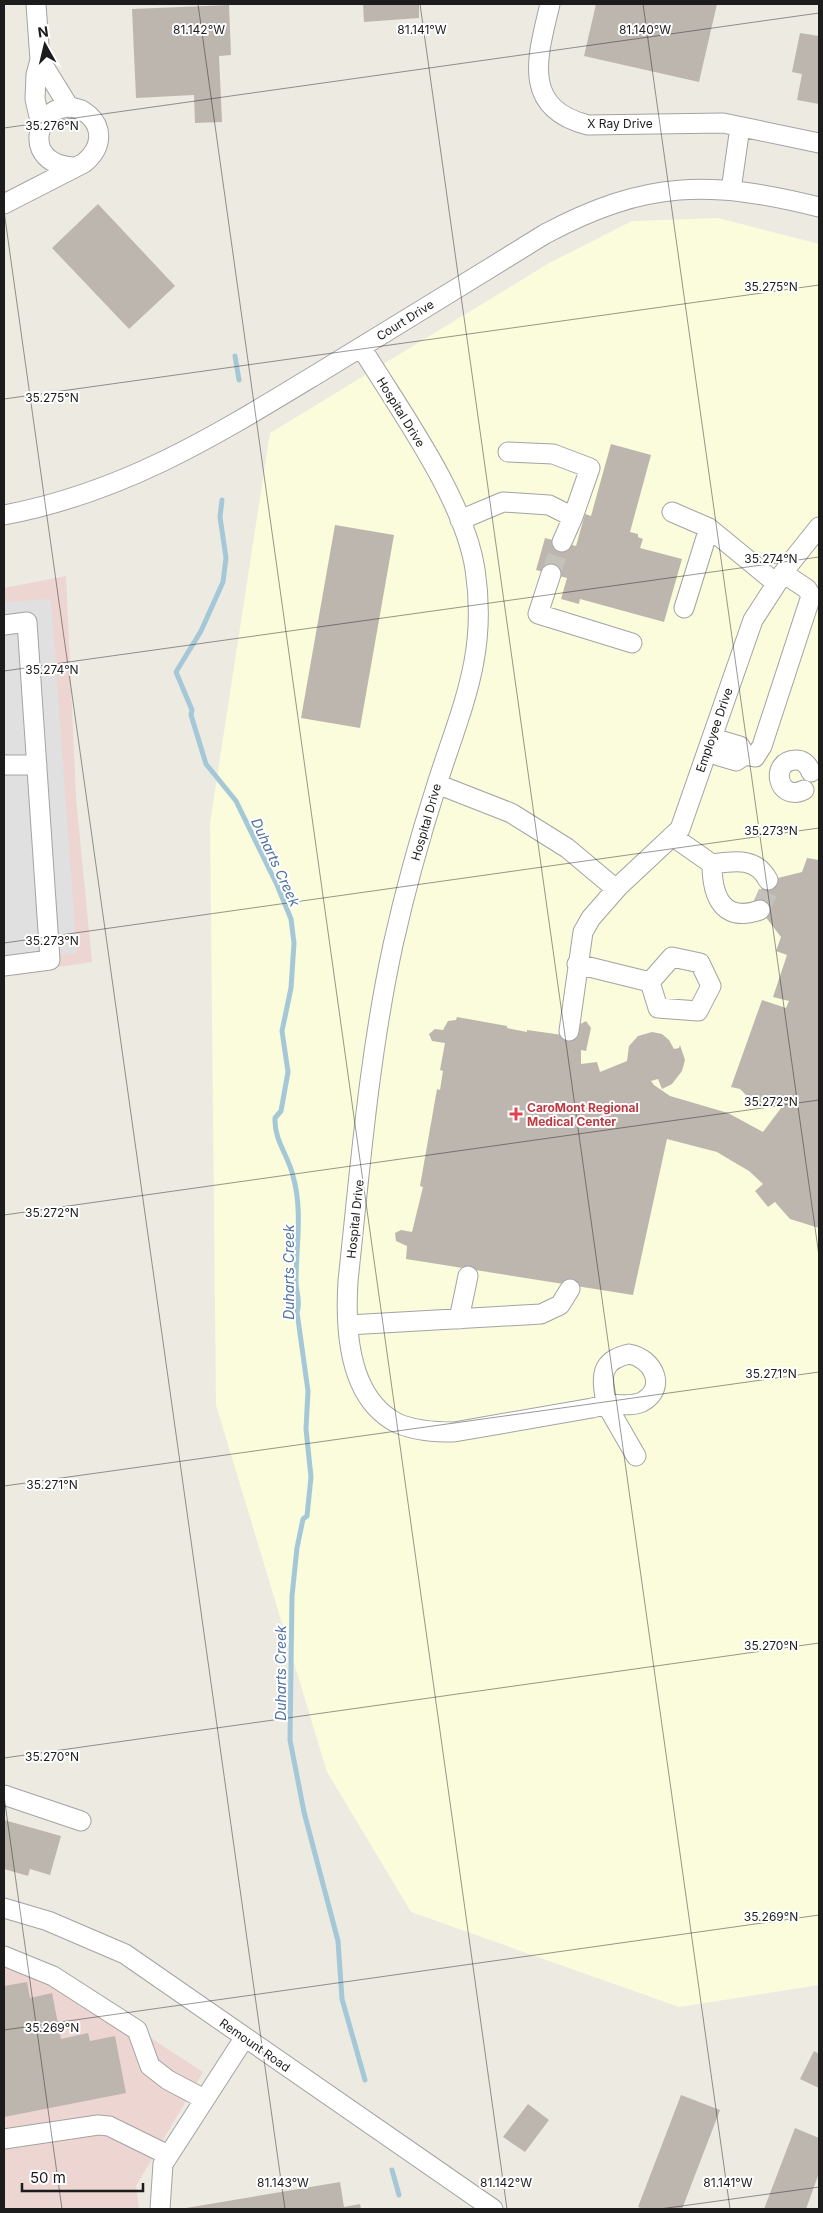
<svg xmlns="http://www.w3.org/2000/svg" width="823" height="2213" viewBox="0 0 823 2213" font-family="Inter,sans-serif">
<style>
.commercial{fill:#edd5d2}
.education{fill:#fafcdb}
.parking{fill:#e0e0e0}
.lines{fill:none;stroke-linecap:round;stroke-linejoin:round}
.stream{stroke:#a5c8d8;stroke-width:5}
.building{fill:#bdb6af}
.minor-tunnel{stroke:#c3c1ba;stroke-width:19;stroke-dasharray:19 9;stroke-linecap:butt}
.minor-casing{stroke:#a3a3a3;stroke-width:21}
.minor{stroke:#fff;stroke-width:19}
.ticks{fill:none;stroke:#1c1c1c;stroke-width:1;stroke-opacity:0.45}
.health-dot{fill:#e0444e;stroke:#fff;stroke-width:2}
.labels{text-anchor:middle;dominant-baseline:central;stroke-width:4;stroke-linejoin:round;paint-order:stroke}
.street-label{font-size:12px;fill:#1c1c1c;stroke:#fff}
.health-label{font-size:12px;font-weight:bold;fill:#be3a42;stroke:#fff;text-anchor:start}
.water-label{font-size:14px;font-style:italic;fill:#4f73a4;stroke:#fff}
.ticks-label{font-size:12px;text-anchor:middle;fill:#1c1c1c;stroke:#fff;stroke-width:4;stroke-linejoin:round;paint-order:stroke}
</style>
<rect width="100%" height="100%" fill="#edeae2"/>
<!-- commercial -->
<path class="commercial" d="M66 576 76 798 92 962 4 975V588Z
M4 1954 31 1960 203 2072 136 2186 139 2209H4Z"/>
<!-- education -->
<path class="education" d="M718 218 819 244V1985L679 2007 411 1912 327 1772 216 1405 210 823 270 433 551 262 632 221Z"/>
<!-- parking -->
<path class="parking" d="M51 599 77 954 4 957V602Z"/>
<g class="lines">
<!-- stream -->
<path class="stream" d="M235 356 239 380
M222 500 220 517 226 558 223 582 201 631 176 672 192 710 191 715 206 764 236 801 277 885 291 919 294 943 291 988 282 1031 288 1072 281 1111 275 1118C274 1140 288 1155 293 1176 303 1211 296 1246 296 1282 296 1292 301 1302 297 1312L308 1391 306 1429 311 1477 307 1516 303 1519 297 1548 292 1596 290 1740 304 1812 338 1941 342 1999 365 2080
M392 2170 399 2195"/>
</g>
<!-- building -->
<path class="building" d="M363 4H419V18L364 22Z
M596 4H717L699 82 584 56Z
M229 5 231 55 219 56 222 122 195 123 194 95 136 98 132 9Z
M800 33 819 36V104L797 100 802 74 792 72Z
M98 204 175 286 129 329 52 248Z
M611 444 651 455 630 532 638 534V537L643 539 640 548 682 559 664 622 580 599 579 604 561 599 567 578 536 570 545 538 576 546 585 514 591 516Z
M335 525 394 535 360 728 301 718Z
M807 858 819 860V1228L790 1219 775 1202 768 1207 755 1191 763 1184 749 1171 732 1161 717 1152 667 1139 633 1295 406 1259 407 1246 396 1241 395 1233 401 1230 412 1232 423 1187 420 1186 437 1089 440 1090 443 1071 440 1070 445 1043 432 1041 429 1034 435 1029 443 1030 448 1021 456 1020 457 1017 507 1026V1028L527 1032V1030L577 1037 579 1025 586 1021 591 1028 586 1051 581 1050V1064L597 1062 600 1072 627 1061 629 1046 638 1036 652 1032 662 1034 669 1040 674 1049 679 1048 680 1045 685 1060 682 1071 672 1084 662 1089 658 1079 651 1081 654 1085 670 1096 728 1113 763 1132 781 1108 764 1099 758 1107 740 1089 731 1087 762 1000 786 1008 789 1001 773 997 787 955 776 951 781 937 755 903 761 895 762 882 802 872Z
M4 1820 61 1836 50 1875 30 1869 28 1876 4 1869Z
M27 1982 30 1998 52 1993 61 2039 88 2033 90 2041 115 2036 126 2093 4 2117V1986Z
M814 2051 819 2054V2088L800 2079Z
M681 2095 720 2110 682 2209H643L638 2207Z
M528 2104 549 2120 525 2152 503 2137Z
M795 2128 819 2138V2173L806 2209H764Z
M340 2182 344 2207 360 2204 361 2209H180Z"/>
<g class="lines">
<!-- minor-tunnel -->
<path class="minor-tunnel" d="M551 574 562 542
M760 910 769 890 768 880"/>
<!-- minor casing -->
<g class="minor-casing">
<path id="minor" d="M36 4 40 60 36 75 35 99 41 125
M550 4C538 55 520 108 588 125L723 123 819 143
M40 60 69 107
M731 190 740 127
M4 204 84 163C125 129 70 85 45 120 39 128 37 140 41 149 47 162 60 166 73 167
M361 347C399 409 464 498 475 569 488 654 462 706 437 784 420 837 405 891 393 945 369 1056 360 1169 348 1281 345 1329 348 1398 397 1423 415 1431 435 1432 454 1432L592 1408 606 1404 636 1456
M672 512 709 528 776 583
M4 515C126 492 218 434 322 371 397 325 471 280 545 234 646 180 710 180 819 207
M460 520 503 502 549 505 573 517 590 468 553 454 508 452
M562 542 573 517
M551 574 538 614 632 643
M684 608 709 528
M4 625 27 622 50 960 4 966
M723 741 740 746 745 755 736 761 719 756 716 747Z
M745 755 755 757 762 746 811 596 807 589 783 573
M4 765H37
M437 784 511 813 567 848 616 889
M804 790C777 803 769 760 796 760 804 760 808 765 811 772
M672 836 712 864
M760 910C723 923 712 897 712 864 735 861 756 857 768 880
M577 964 650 982 672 957 700 963 711 986 698 1011 658 1008 650 982
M569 1031 583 932 591 918 619 886 680 829 753 620 788 566 819 527
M459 1319 468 1276
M348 1325 541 1314 560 1305 570 1289
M629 1354C653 1358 668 1388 642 1402 631 1407 618 1404 606 1404 602 1378 598 1361 629 1354Z
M4 1795 81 1821
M4 1908 48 1921 125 1954 493 2209
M4 1956 53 1976 137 2030 150 2066 168 2080 204 2099
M4 2139 98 2125 109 2126 168 2155
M160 2209 163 2164 245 2037"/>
</g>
<!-- minor -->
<use href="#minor" class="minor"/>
</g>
<!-- ticks -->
<path class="ticks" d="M198 4 507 2209M420 4 730 2209M643 4 819 1256M4 128 819 13M4 211 285 2209M4 399 819 285M4 671 819 557M4 943 819 828M4 1215 819 1100M4 1486 819 1372M4 1758 819 1643M4 1796 62 2209M4 2030 819 1915M660 2209 819 2187"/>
<!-- markers -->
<path class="health-dot" d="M513.5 1106.5h5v5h5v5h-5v5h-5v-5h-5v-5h5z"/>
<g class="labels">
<!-- street labels -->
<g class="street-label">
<text x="620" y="123">X Ray Drive</text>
<text transform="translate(405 320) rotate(-32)">Court Drive</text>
<text transform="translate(401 412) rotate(58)">Hospital Drive</text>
<text transform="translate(714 730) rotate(-71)">Employee Drive</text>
<text transform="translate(426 822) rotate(-74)">Hospital Drive</text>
<text transform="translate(355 1219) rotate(-84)">Hospital Drive</text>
<text transform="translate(255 2045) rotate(35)">Remount Road</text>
</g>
<!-- health labels -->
<g class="health-label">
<text x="527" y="1107">CaroMont Regional<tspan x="527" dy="14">Medical Center</tspan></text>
</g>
<!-- water labels -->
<g class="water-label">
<text transform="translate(276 862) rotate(65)">Duharts Creek</text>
<text transform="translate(288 1272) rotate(-90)">Duharts Creek</text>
<text transform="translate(280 1673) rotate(-90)">Duharts Creek</text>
</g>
</g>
<g class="ticks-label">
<text x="199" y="34">81.142°W</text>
<text x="422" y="34">81.141°W</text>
<text x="645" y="34">81.140°W</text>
<text x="52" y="130">35.276°N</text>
<text x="771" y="291">35.275°N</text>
<text x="52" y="402">35.275°N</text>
<text x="771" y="563">35.274°N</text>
<text x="52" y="674">35.274°N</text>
<text x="771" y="835">35.273°N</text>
<text x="52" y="945">35.273°N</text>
<text x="771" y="1106">35.272°N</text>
<text x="52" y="1217">35.272°N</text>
<text x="771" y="1378">35.271°N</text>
<text x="52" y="1489">35.271°N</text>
<text x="771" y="1650">35.270°N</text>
<text x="52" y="1761">35.270°N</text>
<text x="771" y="1921">35.269°N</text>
<text x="52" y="2032">35.269°N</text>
<text x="283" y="2187">81.143°W</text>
<text x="506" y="2187">81.142°W</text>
<text x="728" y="2187">81.141°W</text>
</g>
<!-- border -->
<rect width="823" height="2213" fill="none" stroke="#1c1c1c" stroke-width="10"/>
<!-- north arrow -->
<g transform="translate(45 45) rotate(352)" stroke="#ffffff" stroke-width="4" paint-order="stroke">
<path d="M0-4L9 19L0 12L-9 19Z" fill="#1c1c1c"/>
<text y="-8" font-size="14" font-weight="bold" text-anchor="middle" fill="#1c1c1c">N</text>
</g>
<!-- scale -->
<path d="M22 2183v8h121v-8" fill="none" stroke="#1c1c1c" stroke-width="2.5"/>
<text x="30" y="2183" font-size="15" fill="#1c1c1c" stroke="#ffffff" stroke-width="4" paint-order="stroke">50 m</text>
</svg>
